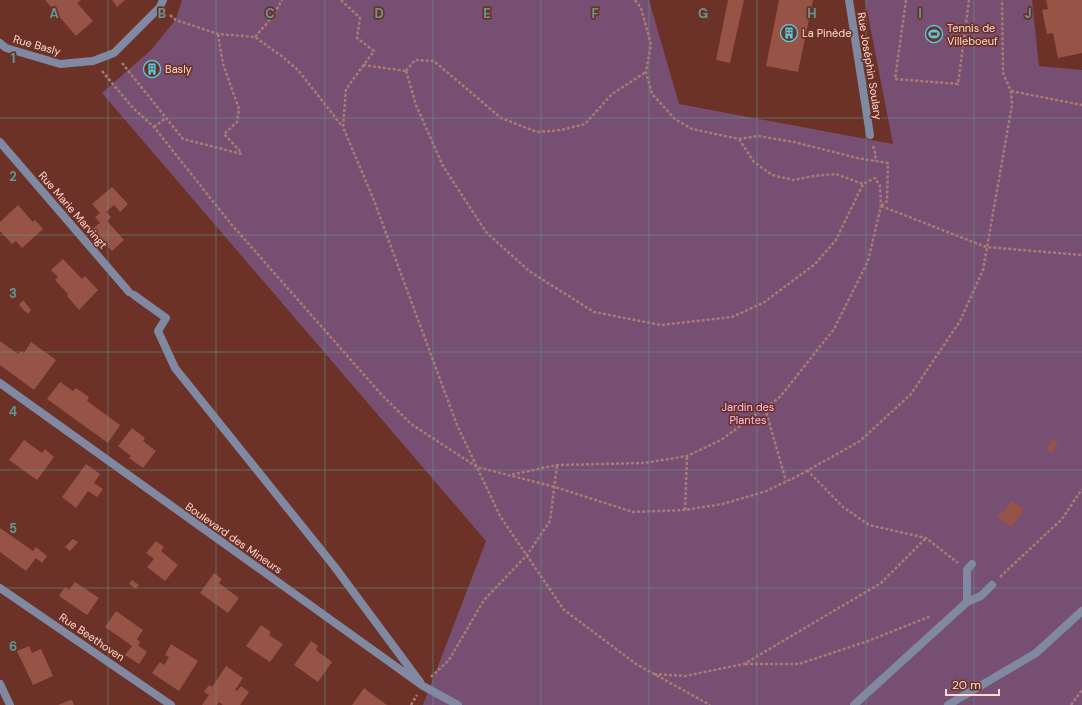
<svg xmlns="http://www.w3.org/2000/svg" width="1082" height="705" viewBox="0 0 1082 705" font-family="'DM Sans',sans-serif">
<style>
.green{fill:#774f72}
.building{fill:#975346}
.lines{fill:none;stroke-linecap:round;stroke-linejoin:round}
.path{stroke:#ab7a70;stroke-width:2.5;stroke-dasharray:3 2;stroke-linecap:butt}
.service{stroke:#8189a2;stroke-width:8}
.minor{stroke:#8189a2;stroke-width:8}
.grid{fill:none;stroke:#639991;stroke-width:1;stroke-opacity:0.55}
.labels{text-anchor:middle;dominant-baseline:central;stroke-width:3.5;stroke-linejoin:round;paint-order:stroke}
.poi-label{font-size:11px;fill:#fed9d1;stroke:#6c3227;text-anchor:start}
.street-label{font-size:11px;fill:#fed9d1;stroke:#6c3227}
.park-label{font-size:11px;fill:#fdbff4;stroke:#6c3227}
.grid-label{font-size:13px;text-anchor:middle;font-weight:bold;fill:#639991;stroke:#6c3227;stroke-width:3.5;stroke-linejoin:round;paint-order:stroke}
</style>
<rect width="100%" height="100%" fill="#6c3227"/>
<!-- green -->
<path class="green" d="M182 0H649L679 104 893 144 865 0H1032L1039 66 1082 70V705H423L486 541 102 93 152 49 176 19Z"/>
<!-- building -->
<path class="building" d="M45 0H81L77 3 93 21 76 36Z
M112 0H125L117 7Z
M728 0H744L730 63 716 60Z
M779 0H813L798 72 766 66Z
M1046 0H1082V53L1058 58 1053 33 1047 34 1042 10 1048 9Z
M153 62 159 69 150 76 145 69Z
M112 187 128 204 120 212 114 205 106 212 111 217 107 221 124 240 112 251 92 229 100 223 95 217 100 213 92 204Z
M18 205 33 222 35 220 43 229 22 248 16 241 12 244 0 231V222Z
M63 259 82 279 85 276 98 290 79 310 67 296 68 294 55 280 58 277 51 270Z
M23 300 31 310 28 314 19 305Z
M0 341 18 354 21 351 24 353 31 342 56 360 34 390 0 365Z
M60 382 73 391 76 388 89 397 87 401 120 425 108 443 47 399Z
M132 428 145 438 143 441 156 451 143 468 129 458 131 456 118 446Z
M1052 439 1058 443 1052 453 1047 450Z
M24 440 42 453 45 449 54 457 37 480 9 460Z
M86 464 100 474 94 483 103 489 97 497 88 491 76 508 62 497Z
M1012 501 1024 509 1012 527 996 517 1005 510Z
M0 528 33 551 36 547 47 556 42 563 36 558 26 571 0 552Z
M73 539 78 542 70 551 65 547Z
M156 541 164 547 161 551 178 565 165 581 147 567 154 559 146 553Z
M214 573 222 579 219 583 239 598 228 613 200 593Z
M132 580 139 585 136 589 129 584Z
M75 582 99 598 87 615 59 596 65 587 69 590Z
M116 611 143 630 137 639 140 642 138 645 147 652 139 664 125 655 132 646 105 627Z
M261 625 271 632 269 635 283 644 270 662 246 646Z
M311 641 318 646 316 650 332 662 318 682 294 665Z
M171 644 198 661 179 691 152 673 160 662 164 665 169 657 165 655Z
M29 646 32 653 41 649 53 676 33 685 17 651Z
M226 666 243 678 235 690 237 691 241 686 249 692 240 705H223L219 702 217 705H202L209 695 204 692 209 685 212 687Z
M364 688 377 698 387 705H352Z
M72 700 74 705H58L68 701Z"/>
<g class="lines">
<!-- path -->
<path class="path" d="M341 0 360 18 357 38 374 51 346 89 343 127 373 198 457 425 500 516 564 610 636 664 710 705
M635 0 641 8 651 44 646 72 652 94 675 119 692 129 739 139 758 136 794 142 857 158 888 163 887 201 881 206
M906 0 895 79 958 84 969 0
M170 15 176 20 218 34 255 37 284 58 298 70 342 126
M218 34 223 64 239 109 237 122 224 134 241 152
M255 37 273 16 282 0
M122 63 183 139 242 154
M363 65 406 71
M102 71 133 108 154 127 231 224 380 393 411 424 477 467 555 487 633 512 685 510 722 504 764 492 796 477 860 441 911 394 960 321 983 270 1012 105 1011 91 1003 73 1002 0
M406 71 416 105 443 166 486 232 529 271 594 312 661 325 732 317 763 303 815 264 836 240 863 184 875 178 880 186 881 206 868 261 834 329 780 397 721 440 687 456 644 463 557 465 510 475
M406 71 415 60 434 61 501 118 537 132 561 130 585 124 612 94 646 72
M1011 91 1082 105
M154 127 166 118
M739 139 754 162 772 175 793 180 814 176 836 174 863 184
M873 146 876 155 874 161
M881 206 986 247 1082 255
M765 408 786 481
M807 470 843 507 869 525 926 538 958 563
M685 510 687 456
M1000 577 1062 519 1082 489
M745 664H799L868 641 931 616
M654 674 685 676 744 664 881 583 926 538
M431 677 449 660 484 600 527 555 550 521 557 465
M411 705 417 695
M1071 705 1082 690"/>
<!-- service -->
<path class="service" d="M0 142 129 292
M134 295 166 318 158 331 175 368 334 566 420 682
M967 602V570L972 564
M854 705 967 602 981 596 992 585"/>
<!-- minor -->
<path class="minor" d="M849 0 870 135
M0 43 6 48 60 64 93 61 114 53 160 7 163 0
M0 383 423 686 458 705
M0 588 171 705
M0 684 10 705
M948 705 1036 653 1082 611"/>
</g>
<!-- grid -->
<path class="grid" d="M108 0V705M216 0V705M325 0V705M433 0V705M541 0V705M649 0V705M757 0V705M866 0V705M974 0V705M0 118H1082M0 235H1082M0 352H1082M0 470H1082M0 588H1082"/>
<!-- icons -->
<defs>
<g id="building-ring" transform="scale(0.9)"><circle r="9.5" fill="#6c3227" stroke="#55cadf" stroke-width="1.5"/><path d="M-4-6H4V6H1V3H-1V6H-4ZM-2.5-4.3h1.7v1.8h-1.7ZM.8-4.3h1.7v1.8H.8ZM-2.5-1h1.7V.8h-1.7ZM.8-1h1.7V.8H.8Z" fill="#55cadf"/></g>
<g id="stadium-ring" transform="scale(0.9)"><circle r="9.5" fill="#6c3227" stroke="#55cadf" stroke-width="1.5"/><path d="M0-5a6.5 5 0 1 0 0 10a6.5 5 0 1 0 0-10ZM-3.5-1.8h7v3.6h-7Z" fill="#55cadf"/></g>
</defs>
<g fill-rule="evenodd">
<use href="#building-ring" x="789" y="33"/>
<use href="#stadium-ring" x="934" y="34"/>
<use href="#building-ring" x="152" y="69"/>
</g>
<g class="labels">
<!-- poi labels -->
<g class="poi-label">
<text x="947" y="28">Tennis de<tspan x="947" dy="13">Villeboeuf</tspan></text>
<text x="802" y="33">La Pinède</text>
<text x="165" y="69">Basly</text>
</g>
<!-- street labels -->
<g class="street-label">
<text transform="translate(37 45) rotate(16)">Rue Basly</text>
<text transform="translate(870 66) rotate(81)">Rue Joséphin Soulary</text>
<text transform="translate(73 210) rotate(49)">Rue Marie Marvingt</text>
<text transform="translate(234 538) rotate(35)">Boulevard des Mineurs</text>
<text transform="translate(92 637) rotate(34)">Rue Beethoven</text>
</g>
<!-- park labels -->
<g class="park-label">
<text x="748" y="407">Jardin des<tspan x="748" dy="13">Plantes</tspan></text>
</g>
</g>
<g class="grid-label">
<text x="54" y="18">A</text>
<text x="162" y="18">B</text>
<text x="270" y="18">C</text>
<text x="379" y="18">D</text>
<text x="487" y="18">E</text>
<text x="595" y="18">F</text>
<text x="703" y="18">G</text>
<text x="812" y="18">H</text>
<text x="920" y="18">I</text>
<text x="1028" y="18">J</text>
<text x="13" y="63">1</text>
<text x="13" y="181">2</text>
<text x="13" y="298">3</text>
<text x="13" y="416">4</text>
<text x="13" y="533">5</text>
<text x="13" y="651">6</text>
</g>
<!-- scale -->
<path d="M946 689v6h53v-6" fill="none" stroke="#fed9d1" stroke-width="2"/>
<text x="952" y="689" font-size="12" fill="#fed9d1" stroke="#6c3227" stroke-width="3" paint-order="stroke">20 m</text>
</svg>
